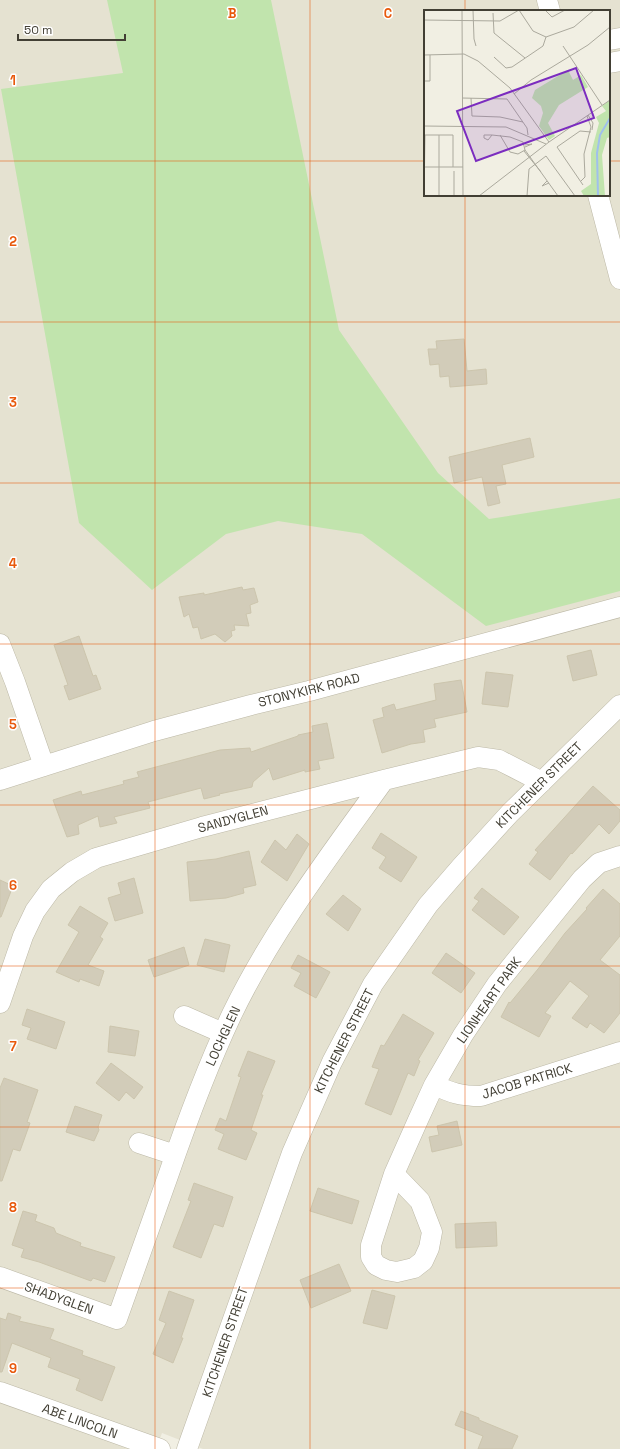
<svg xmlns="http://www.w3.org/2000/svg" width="620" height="1449" viewBox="0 0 620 1449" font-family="'Space Grotesk',sans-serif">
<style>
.residential{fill:#e5e2d1;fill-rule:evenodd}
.green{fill:#c1e4ad}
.building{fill:#d2ccb9;stroke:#ccc5ad}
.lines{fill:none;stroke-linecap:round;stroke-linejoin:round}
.minor-casing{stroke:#bcb8a6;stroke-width:21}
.minor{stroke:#fff;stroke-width:20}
.grid{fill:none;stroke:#e8590c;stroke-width:1;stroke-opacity:0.55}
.labels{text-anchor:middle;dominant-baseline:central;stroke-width:3;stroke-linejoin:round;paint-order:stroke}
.street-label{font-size:13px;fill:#423f34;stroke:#fff}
.inset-river{fill:none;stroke:#a0c0ec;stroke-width:2}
.inset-road{fill:none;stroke:#aba99d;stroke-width:1}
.view{fill:#7b2cbf;fill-opacity:0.15;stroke:#7b2cbf;stroke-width:2}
.inset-edge{fill:none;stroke:#423f34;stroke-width:2}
.grid-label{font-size:13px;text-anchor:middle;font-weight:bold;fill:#e8590c;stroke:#fff;stroke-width:3;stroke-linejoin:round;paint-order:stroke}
</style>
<rect width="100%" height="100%" fill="#f1efe3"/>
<!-- residential -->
<path class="residential" d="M0 0H620V1449H203L162 1433 156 1449H0ZM425 11H609V195H425Z"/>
<!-- green -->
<path class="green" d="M107 0H271L339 330 438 473 489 519 620 498V591L486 626 362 534 278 521 226 534 152 590 79 523 1 89 123 73Z"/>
<!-- building -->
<path class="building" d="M464 339 467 371 486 369 487 384 450 387 449 376 440 377 439 364 430 365 428 349H437L436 341Z
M530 438 534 457 502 465 506 484 496 486 500 503 488 506 482 477 454 483 449 457Z
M242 587 243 590 254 588 258 602 250 605 251 613 246 614 249 626 234 625 235 630 231 631 232 636 225 642 215 634 201 639 198 627 193 628 189 614 184 617 179 597 204 593V595Z
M79 636 93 676 96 675 101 689 69 700 64 686 68 685 54 645Z
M591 650 597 675 573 681 567 656Z
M486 672 513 675 508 707 482 704Z
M461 680 467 712 434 719 436 727 423 730 425 742 411 744 382 753 373 720 384 717 382 708 394 704 396 710 436 700 434 684Z
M327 723 334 758 318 761 320 769 305 772V770L273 780 269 768 253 782 252 787 219 794 220 795 204 799 201 788 148 802 150 808 114 817 117 823 100 827 98 816 78 825 79 834 67 837 53 800 81 791 82 795 124 784 123 781 139 777 137 772 220 750 250 748 251 752 298 736V735L313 732 312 726Z
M593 786 620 810V821L609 834 599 824 572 854 571 853 550 880 529 864 538 852 535 850Z
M381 833 417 857 401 882 379 868 386 857 372 848Z
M297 834 309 844 287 881 261 862 275 840 286 850Z
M249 851 256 885 243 888 244 893 226 898 190 901 187 862 216 859Z
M134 878 143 913 115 921 108 898 121 894 118 883Z
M0 880 13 886 1 917H0Z
M482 888 519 917 504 935 472 910 479 901 474 898Z
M603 889 620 904V936L600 960 620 975V1013L604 1033 590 1023 587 1028 572 1018 589 996 570 981 545 1013 551 1016 539 1037 501 1017 509 1002 510 1003 538 969 565 933 587 909 586 908Z
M343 895 361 909 348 931 326 914Z
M80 906 108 923 100 937 103 939 88 965 104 971 99 986 80 979 79 982 56 972 79 932 68 925Z
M205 939 230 945 224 972 197 965Z
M184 947 189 965 154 977 148 960Z
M446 953 475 973 461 993 432 973Z
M298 955 330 972 316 998 294 986 301 973 291 968Z
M27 1009 65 1022 56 1049 27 1039 31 1028 22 1025Z
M403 1014 434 1033 418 1060 420 1061 414 1076 408 1073 391 1115 365 1104 379 1069 372 1067 381 1045 384 1046Z
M110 1026 139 1031 135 1056 108 1052Z
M248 1051 275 1061 261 1095H263L251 1130 257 1133 246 1160 218 1149 224 1134 215 1130 220 1118 226 1121 241 1077 238 1076Z
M111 1063 143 1087 134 1099 126 1092 119 1101 96 1083Z
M4 1078 38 1090 27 1122 30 1123 20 1151 13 1149 2 1181H0V1088Z
M75 1106 102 1115 98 1127 99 1130 94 1141 66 1132Z
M457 1121 462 1145 432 1152 429 1137 439 1135 437 1126Z
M194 1183 233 1197 223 1227 214 1224 201 1258 173 1247 191 1201 188 1200Z
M318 1188 359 1201 352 1224 310 1211Z
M23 1211 37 1215 35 1221 54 1228 56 1233 81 1243 80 1246 115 1257 105 1282 93 1278 91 1281 39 1262 21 1257 24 1249 12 1245Z
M496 1222 497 1246 456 1248 455 1224Z
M339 1264 351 1291 311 1308 300 1280Z
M372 1290 395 1296 387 1329 363 1323Z
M169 1291 194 1300 181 1338H183L173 1363 153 1354 166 1323 159 1320Z
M8 1313 21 1317 19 1321 54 1329 50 1339 83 1351 82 1355 115 1367 102 1401 76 1390 80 1379 48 1367 51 1358 12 1343 2 1372H0V1318L6 1320Z
M461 1411 479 1418V1420L518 1436 512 1449H478L483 1436 455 1425Z"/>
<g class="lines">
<!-- minor casing -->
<g class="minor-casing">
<path id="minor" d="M547 0 550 11
M609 40 620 38
M609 63 620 61
M598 195 620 279
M0 644 15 682 44 766
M0 780 154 731 251 705 309 691 620 607
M0 1003 23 936 35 911 51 889 72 872 96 858 202 827 384 780 478 757 499 760 542 782
M184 1016 223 1033
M434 1085C452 1093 460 1096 481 1096L620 1052
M139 1143 175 1155
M394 1174 420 1201 432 1232 429 1248 423 1261 414 1268 397 1272 386 1270 376 1265 371 1257V1245L394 1174 418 1120 434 1085 463 1035 497 984 582 879 599 863 620 856
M0 1277 117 1319C134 1271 151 1224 168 1176 187 1121 207 1067 232 1014 272 931 330 855 384 780
M0 1392 160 1449
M187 1449 292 1153 332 1062 373 984 428 905 460 868 510 813 620 705"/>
</g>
<!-- minor -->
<use href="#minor" class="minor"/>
</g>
<!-- grid -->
<path class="grid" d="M155 0V1449M310 0V1449M465 0V11M0 161H425M609 161H620M465 195V1449M0 322H620M0 483H620M0 644H620M0 805H620M0 966H620M0 1127H620M0 1288H620"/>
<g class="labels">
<!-- street labels -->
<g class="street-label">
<text transform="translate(309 690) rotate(-14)">STONYKIRK ROAD</text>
<text transform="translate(539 785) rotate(-45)">KITCHENER STREET</text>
<text transform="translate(233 819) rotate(-15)">SANDYGLEN</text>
<text transform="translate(489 1000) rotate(-55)">LIONHEART PARK</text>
<text transform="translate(223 1036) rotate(-65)">LOCHGLEN</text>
<text transform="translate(344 1041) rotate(-63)">KITCHENER STREET</text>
<text transform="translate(527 1081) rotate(-17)">JACOB PATRICK</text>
<text transform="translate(59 1298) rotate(20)">SHADYGLEN</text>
<text transform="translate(225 1342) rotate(-71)">KITCHENER STREET</text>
<text transform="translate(80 1421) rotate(20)">ABE LINCOLN</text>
</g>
</g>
<!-- overview -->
<g transform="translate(424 10)">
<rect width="186" height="186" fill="#f1efe3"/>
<path d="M144 60 149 70 157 65 164 77 135 95 124 113 131 126 125 130 115 116 119 103 117 96 108 88 111 80ZM186 90V127L183 128 178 145 181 186H160L157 181 167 174V143L175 113 172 107 182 101 178 96Z" fill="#c1e4ad"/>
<path class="inset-river" d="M174 186 173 143 176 125 186 108"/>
<path class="inset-road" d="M38 0 39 186M49 0 50 29 52 36M95 0 109 21 122 27 150 17 170 0M121 0 128 7 141 0M69 3 70 23 101 48M0 10 76 11 95 0M139 36 178 95M0 45 40 44 54 51 86 78 125 132M72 49 70 47 82 58 88 57 119 36 122 27M0 71H6V45M90 84 107 70 164 35 186 17M38 88 83 89 103 118 104 125M47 88 48 106 76 107 99 112M164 105 169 113 168 120M0 116 82 117 122 134M15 125V186M68 125 64 130 60 128V125H68L86 127 99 132 101 140M76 125 86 142 94 144 101 140M101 135 108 134 101 137M101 140 134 186M100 141 117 162M0 157H39M30 161V186M123 171 118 176 125 173M157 171 161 167 160 144 167 117 163 106M159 175 133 137 156 121 167 122M0 186 1 125H29V157M55 186 125 132 186 90M103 186 105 159 122 146 151 186"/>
<path class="view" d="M152 58 170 108 52 151 33 101Z"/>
<rect width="186" height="186" class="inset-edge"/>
</g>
<g class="grid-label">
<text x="232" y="18">B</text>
<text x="388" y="18">C</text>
<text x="13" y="85">1</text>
<text x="13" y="246">2</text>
<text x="13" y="407">3</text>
<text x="13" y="568">4</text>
<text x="13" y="729">5</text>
<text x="13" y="890">6</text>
<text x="13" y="1051">7</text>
<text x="13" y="1212">8</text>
<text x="13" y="1373">9</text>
</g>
<!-- scale -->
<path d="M18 34v6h107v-6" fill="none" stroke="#423f34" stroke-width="2"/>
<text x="24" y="34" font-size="12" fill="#423f34" stroke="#ffffff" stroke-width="3" paint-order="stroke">50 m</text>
</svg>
